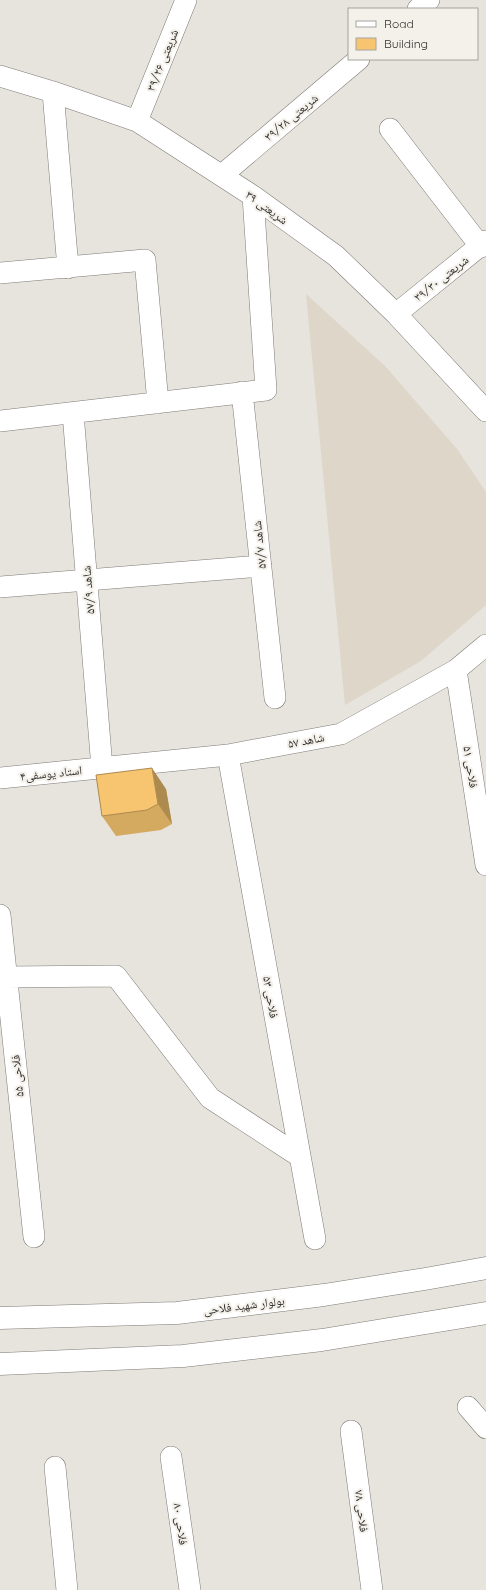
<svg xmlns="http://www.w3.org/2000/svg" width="486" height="1590" viewBox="0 0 486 1590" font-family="Quicksand,'Noto Naskh Arabic',sans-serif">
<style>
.built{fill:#ded6c9}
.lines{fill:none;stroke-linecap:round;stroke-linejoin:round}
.street-casing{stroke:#7f7b76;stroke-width:22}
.secondary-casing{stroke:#7f7b76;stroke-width:23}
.street{stroke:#fff;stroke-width:21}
.secondary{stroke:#fff;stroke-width:22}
.wall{fill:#d4a960}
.shaded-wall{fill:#ad8a4e}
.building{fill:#f7c570;stroke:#ad8a4e}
.labels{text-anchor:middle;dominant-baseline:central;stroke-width:4;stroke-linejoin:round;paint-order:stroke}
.street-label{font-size:12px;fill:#31302e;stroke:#f4f1eb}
</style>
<rect width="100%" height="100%" fill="#e7e3dd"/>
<!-- built -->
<path class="built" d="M306 294 385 366 457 449 486 492V605L421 661 345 705Z"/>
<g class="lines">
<!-- street casing -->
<g class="street-casing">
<path id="street" d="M418 9 429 0
M0 76 53 92 137 121 253 196 336 256 396 314 486 411
M53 92 68 268
M137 121 186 0
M390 129 481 247
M222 175 359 59
M0 273 145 260 158 403
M396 314 486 241
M242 392 275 698
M73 413 102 768
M0 421 266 390 253 196
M0 587 261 566
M456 670 486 865
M228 755 315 1239
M0 778 228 755 341 734 456 670 486 645
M0 915 34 1237
M7 977 116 976 210 1098 299 1156
M468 1407 486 1428
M351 1431 372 1590
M171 1457 190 1590
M55 1467 67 1590"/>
</g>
<!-- secondary casing -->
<g class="secondary-casing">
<path id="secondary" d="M0 1318 177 1313 324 1295 425 1279 486 1268
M0 1364 183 1356 322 1340 486 1313"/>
</g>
<!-- street -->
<use href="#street" class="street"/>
<!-- secondary -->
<use href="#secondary" class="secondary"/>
</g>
<!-- wall -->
<path class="wall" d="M166 789 172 824 161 830 116 836 102 816Z"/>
<!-- shaded-wall -->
<path class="shaded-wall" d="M152 768 166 789 172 824 158 804Z"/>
<!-- building -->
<path class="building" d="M152 768 158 804 147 810 102 816 96 775Z"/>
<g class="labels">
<!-- street labels -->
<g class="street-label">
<text transform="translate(162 60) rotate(-68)">شریعتی ۳۹/۲۶</text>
<text transform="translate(291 117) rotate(-40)">شریعتی ۳۹/۲۸</text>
<text transform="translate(267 207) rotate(36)">شریعتی ۳۹</text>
<text transform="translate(441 278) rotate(-38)">شریعتی ۳۹/۳۰</text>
<text transform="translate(259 545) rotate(-96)">شاهد ۵۷/۷</text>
<text transform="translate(88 590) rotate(-95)">شاهد ۵۷/۹</text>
<text transform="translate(306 740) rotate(-11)">شاهد ۵۷</text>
<text transform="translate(471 767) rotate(81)">فلاحی ۵۱</text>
<text transform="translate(51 773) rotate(-6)">استاد یوسفی۴</text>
<text transform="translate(271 997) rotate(80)">فلاحی ۵۳</text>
<text transform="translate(17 1076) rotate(-96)">فلاحی ۵۵</text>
<text transform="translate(244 1305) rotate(-7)">بولوار شهید فلاحی</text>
<text transform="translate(362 1511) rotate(83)">فلاحی ۷۸</text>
<text transform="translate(181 1524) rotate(82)">فلاحی ۸۰</text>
</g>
</g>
<!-- legend -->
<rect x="348" y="8" width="130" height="52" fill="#f4f1eb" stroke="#a6a49f"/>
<rect x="356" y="21" width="20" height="6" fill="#ffffff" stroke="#a6a49f"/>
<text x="384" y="28" font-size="12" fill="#31302e">Road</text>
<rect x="356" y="38" width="20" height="12" fill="#f7c570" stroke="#a6a49f"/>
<text x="384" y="48" font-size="12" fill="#31302e">Building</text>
</svg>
